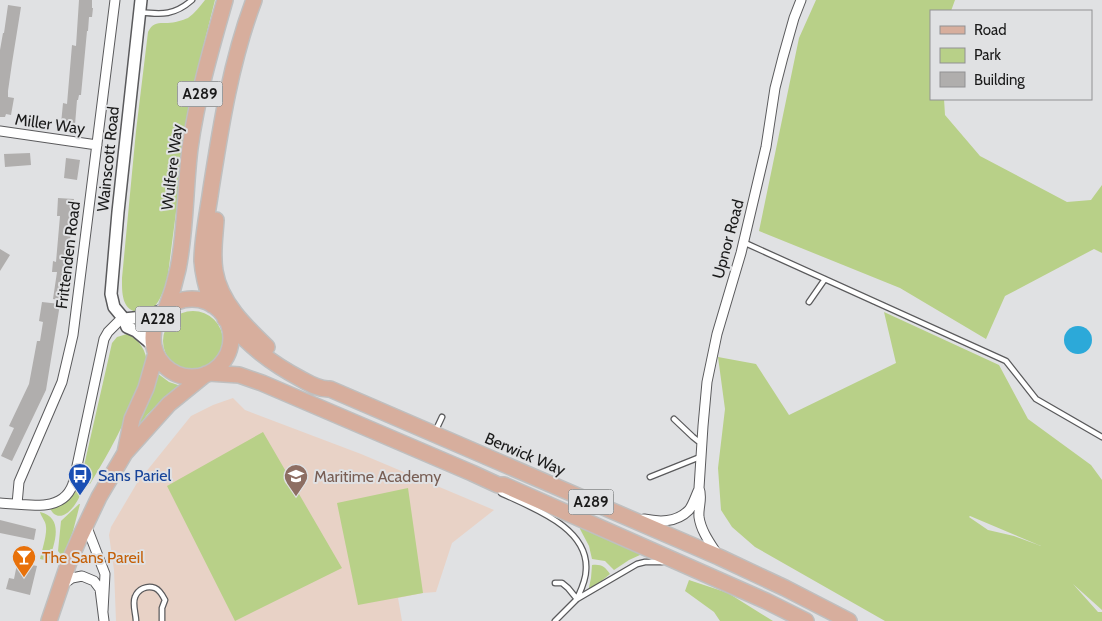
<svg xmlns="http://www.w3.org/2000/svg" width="1102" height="621" viewBox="0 0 1102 621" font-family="Cabin,sans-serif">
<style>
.education{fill:#e8d2c6}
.green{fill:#b8d088;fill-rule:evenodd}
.water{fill:#2ca9d9}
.building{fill:#b0aead}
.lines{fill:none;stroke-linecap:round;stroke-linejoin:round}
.service-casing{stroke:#5a5a5c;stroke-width:7}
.minor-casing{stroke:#5a5a5c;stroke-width:11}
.tertiary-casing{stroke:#5a5a5c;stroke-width:14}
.primary-casing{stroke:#bfbfbf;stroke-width:18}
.service{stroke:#fff;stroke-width:4.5}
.minor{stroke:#fff;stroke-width:9}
.tertiary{stroke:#fff;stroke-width:11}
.primary{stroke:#d7ae9d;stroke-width:15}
.labels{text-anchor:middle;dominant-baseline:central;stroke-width:4;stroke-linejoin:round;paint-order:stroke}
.shield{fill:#e0e1e3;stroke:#555656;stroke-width:1}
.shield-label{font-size:15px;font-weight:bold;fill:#1a1a1a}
.street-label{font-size:16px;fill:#1a1a1a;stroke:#e0e1e3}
.transit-label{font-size:16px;fill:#164399;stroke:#e0e1e3;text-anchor:start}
.education-label{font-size:16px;fill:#785e54;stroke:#e0e1e3;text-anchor:start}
.food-label{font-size:16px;fill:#c56008;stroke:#e0e1e3;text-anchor:start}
</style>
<rect width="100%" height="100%" fill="#e0e1e3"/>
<!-- education -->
<path class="education" d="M233 398 245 410 361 454 494 510 452 543 436 592 423 593 398 598 402 621H116L114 570 109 535 111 527 137 483 191 416 213 405Z"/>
<!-- green -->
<path class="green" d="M205 0H215L191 95 167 282C163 291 159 304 151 310 148 311 143 312 139 312 121 311 122 291 122 278L136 131 148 32C153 22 158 23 168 23 174 23 183 20 188 18 195 13 200 6 205 0Z
M816 0H955L951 11H931V99H944L945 115 980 156 1067 202 1091 200 1102 185V253L1094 249 1005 296 986 339 900 288 759 231 799 38Z
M163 341a30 30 0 1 1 60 0a30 30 0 1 1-60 0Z
M884 312 999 365 1028 419 1091 465 1102 480V610L1073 584 1098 612H1102V621H885L755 547 732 527 721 510 718 468 725 409 718 357 756 364 789 415 896 363ZM969 517 970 516 1041 546 1014 536 988 530Z
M127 334C139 339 147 351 147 365 146 372 142 380 139 387 126 421 109 453 90 484L81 479 112 343 117 337Z
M157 373 169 382 178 385 179 387C167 395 157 405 147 415 144 419 141 425 136 428Z
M263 432 342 568 235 621 167 486Z
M82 484 85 486 84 488H82L79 494 80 495C78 502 66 520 56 515 53 514 52 511 50 509 64 505 73 499 79 485Z
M408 488 423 593 358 605 337 503Z
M79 504H80L73 531 64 555 62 556 58 551 61 521Z
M40 512C65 518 54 544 49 561L40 559C42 550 47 535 46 527 46 521 41 517 40 512Z
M580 527 641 554 640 555 629 560 614 570 605 561 592 559 589 546 580 529Z
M592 565C602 564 605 567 610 574L588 592 591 578Z
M689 580 728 593 773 621H720L714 612 685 591Z"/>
<!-- water -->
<path class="water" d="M1064 340a14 14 0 1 1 28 0a14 14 0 1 1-28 0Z"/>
<!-- building -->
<path class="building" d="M79 0H92V8H93L92 17H89L88 31H87L81 95H79L78 100H77L75 125 61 124 63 103 67 104 72 45 76 46Z
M8 5 21 7 12 63 8 91V97L14 98 11 115 6 114 5 117H0V50L3 33H4Z
M30 153 31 165 5 167 4 154Z
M66 158 80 160 77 180 64 178Z
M58 198 74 199 69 252H70L68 278 65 301 53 299 57 272H52L53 261 56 262 60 216H57Z
M0 249 10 255 0 271Z
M42 302 60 304 46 390 12 461 1 456 14 428 9 426 29 384 37 341H40L43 322 39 321Z
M0 520 36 529 34 540 0 533Z
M22 563 37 566 30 595 6 589 9 578 14 579 17 564 21 565Z"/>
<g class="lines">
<!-- service casing -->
<g class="service-casing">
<path id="service" d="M140 12C162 15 175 15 192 0
M743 242 1006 361 1036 399 1102 437
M809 302 825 279
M674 419 693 437 698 441 702 440
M435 432 442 417
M650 477 700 457
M499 488 501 493C532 508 589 527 586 570 586 580 581 590 577 599
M555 583H562L568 588 577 599
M136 621C136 614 132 604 135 597 138 589 147 585 155 588 160 590 163 596 165 600L162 608V621
M555 621 577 599 637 564 645 562H662"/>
</g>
<!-- minor casing -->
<g class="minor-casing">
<path id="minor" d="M0 131 97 145
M0 503C26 504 66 515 74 480L104 339 108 332 122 318
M17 504 19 482 62 382 73 335 115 0
M644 519C659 522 676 523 689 510 693 505 696 495 699 489
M86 525 105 574 103 611
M717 554C710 543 701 531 699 517 698 507 703 498 699 488L703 426 707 382 717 334 741 253 766 147 775 88 783 57 794 18 801 0
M62 585 72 578 82 576 94 581 100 589 104 621"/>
</g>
<!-- tertiary casing -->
<g class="tertiary-casing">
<path id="tertiary" d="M141 0 118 212 111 294 114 307 124 319 127 327 136 331 154 346
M124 319 143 317 166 309"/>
</g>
<!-- primary casing -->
<g class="primary-casing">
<path id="primary" d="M216 220C215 237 212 254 215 271 220 302 245 326 267 347
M153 338a39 39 0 1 1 78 0a39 39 0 1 1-78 0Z
M212 305C207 290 203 276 202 261 202 239 208 211 211 189 221 125 231 61 254 0
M166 309C171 296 175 283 178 269 186 230 185 188 190 148 197 97 211 49 225 0
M225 319C250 346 269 362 301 379 310 384 320 390 330 389L719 557 785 588 849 621
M209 373 239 375 262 383 472 473 498 485H504L766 601 806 621
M125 453 132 419 146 388 156 353
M49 621 69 562 80 537 99 497 125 453 169 404 206 374"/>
</g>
<!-- service -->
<use href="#service" class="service"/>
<!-- minor -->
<use href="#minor" class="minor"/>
<!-- tertiary -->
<use href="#tertiary" class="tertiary"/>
<!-- primary -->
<use href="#primary" class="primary"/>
</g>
<!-- icons -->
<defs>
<g id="bus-pin" transform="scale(1.25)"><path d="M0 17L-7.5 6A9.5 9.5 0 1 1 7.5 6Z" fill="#1a4fb4" stroke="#e0e1e3"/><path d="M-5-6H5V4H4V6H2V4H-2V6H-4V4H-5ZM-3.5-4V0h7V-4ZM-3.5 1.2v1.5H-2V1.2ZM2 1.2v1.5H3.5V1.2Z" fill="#fff"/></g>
<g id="school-pin" transform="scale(1.25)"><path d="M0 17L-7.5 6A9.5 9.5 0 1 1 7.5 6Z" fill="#8d6e63" stroke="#e0e1e3"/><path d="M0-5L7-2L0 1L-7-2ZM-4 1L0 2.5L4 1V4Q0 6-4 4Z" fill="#fff"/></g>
<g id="bar-pin" transform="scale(1.25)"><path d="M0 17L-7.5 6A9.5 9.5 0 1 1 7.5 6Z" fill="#e8710a" stroke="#e0e1e3"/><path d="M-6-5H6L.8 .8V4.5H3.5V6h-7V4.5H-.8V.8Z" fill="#fff"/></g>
</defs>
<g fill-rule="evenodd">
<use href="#bus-pin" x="80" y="475"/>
<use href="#school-pin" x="296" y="476"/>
<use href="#bar-pin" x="24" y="557"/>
</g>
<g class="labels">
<!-- shield labels -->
<g class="shield">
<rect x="177.5" y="81.5" width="45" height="25" rx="4"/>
<rect x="135.5" y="306.5" width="45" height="25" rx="4"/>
<rect x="568.5" y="489.5" width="45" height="25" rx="4"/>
</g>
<g class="shield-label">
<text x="200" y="94">A289</text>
<text x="158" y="319">A228</text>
<text x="591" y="502">A289</text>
</g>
<!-- street labels -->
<g class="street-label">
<text transform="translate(50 124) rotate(8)">Miller Way</text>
<text transform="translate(108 159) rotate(-84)">Wainscott Road</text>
<text transform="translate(172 167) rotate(-83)">Wulfere Way</text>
<text transform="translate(728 239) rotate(-75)">Upnor Road</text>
<text transform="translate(68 255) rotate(-83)">Frittenden Road</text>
<text transform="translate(525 454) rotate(23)">Berwick Way</text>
</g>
<!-- transit labels -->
<g class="transit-label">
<text x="98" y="475">Sans Pariel</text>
</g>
<!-- education labels -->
<g class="education-label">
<text x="314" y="476">Maritime Academy</text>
</g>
<!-- food labels -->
<g class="food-label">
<text x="42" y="557">The Sans Pareil</text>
</g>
</g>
<!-- legend -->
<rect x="930" y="10" width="162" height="90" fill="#e0e1e3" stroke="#919193"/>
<rect x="940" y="26" width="25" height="8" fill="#d7ae9d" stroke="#919193"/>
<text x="974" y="35" font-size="15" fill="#1a1a1a">Road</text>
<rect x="940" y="48" width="25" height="15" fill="#b8d088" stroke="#919193"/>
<text x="974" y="60" font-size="15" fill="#1a1a1a">Park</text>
<rect x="940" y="72" width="25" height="15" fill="#b0aead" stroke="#919193"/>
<text x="974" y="85" font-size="15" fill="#1a1a1a">Building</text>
</svg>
